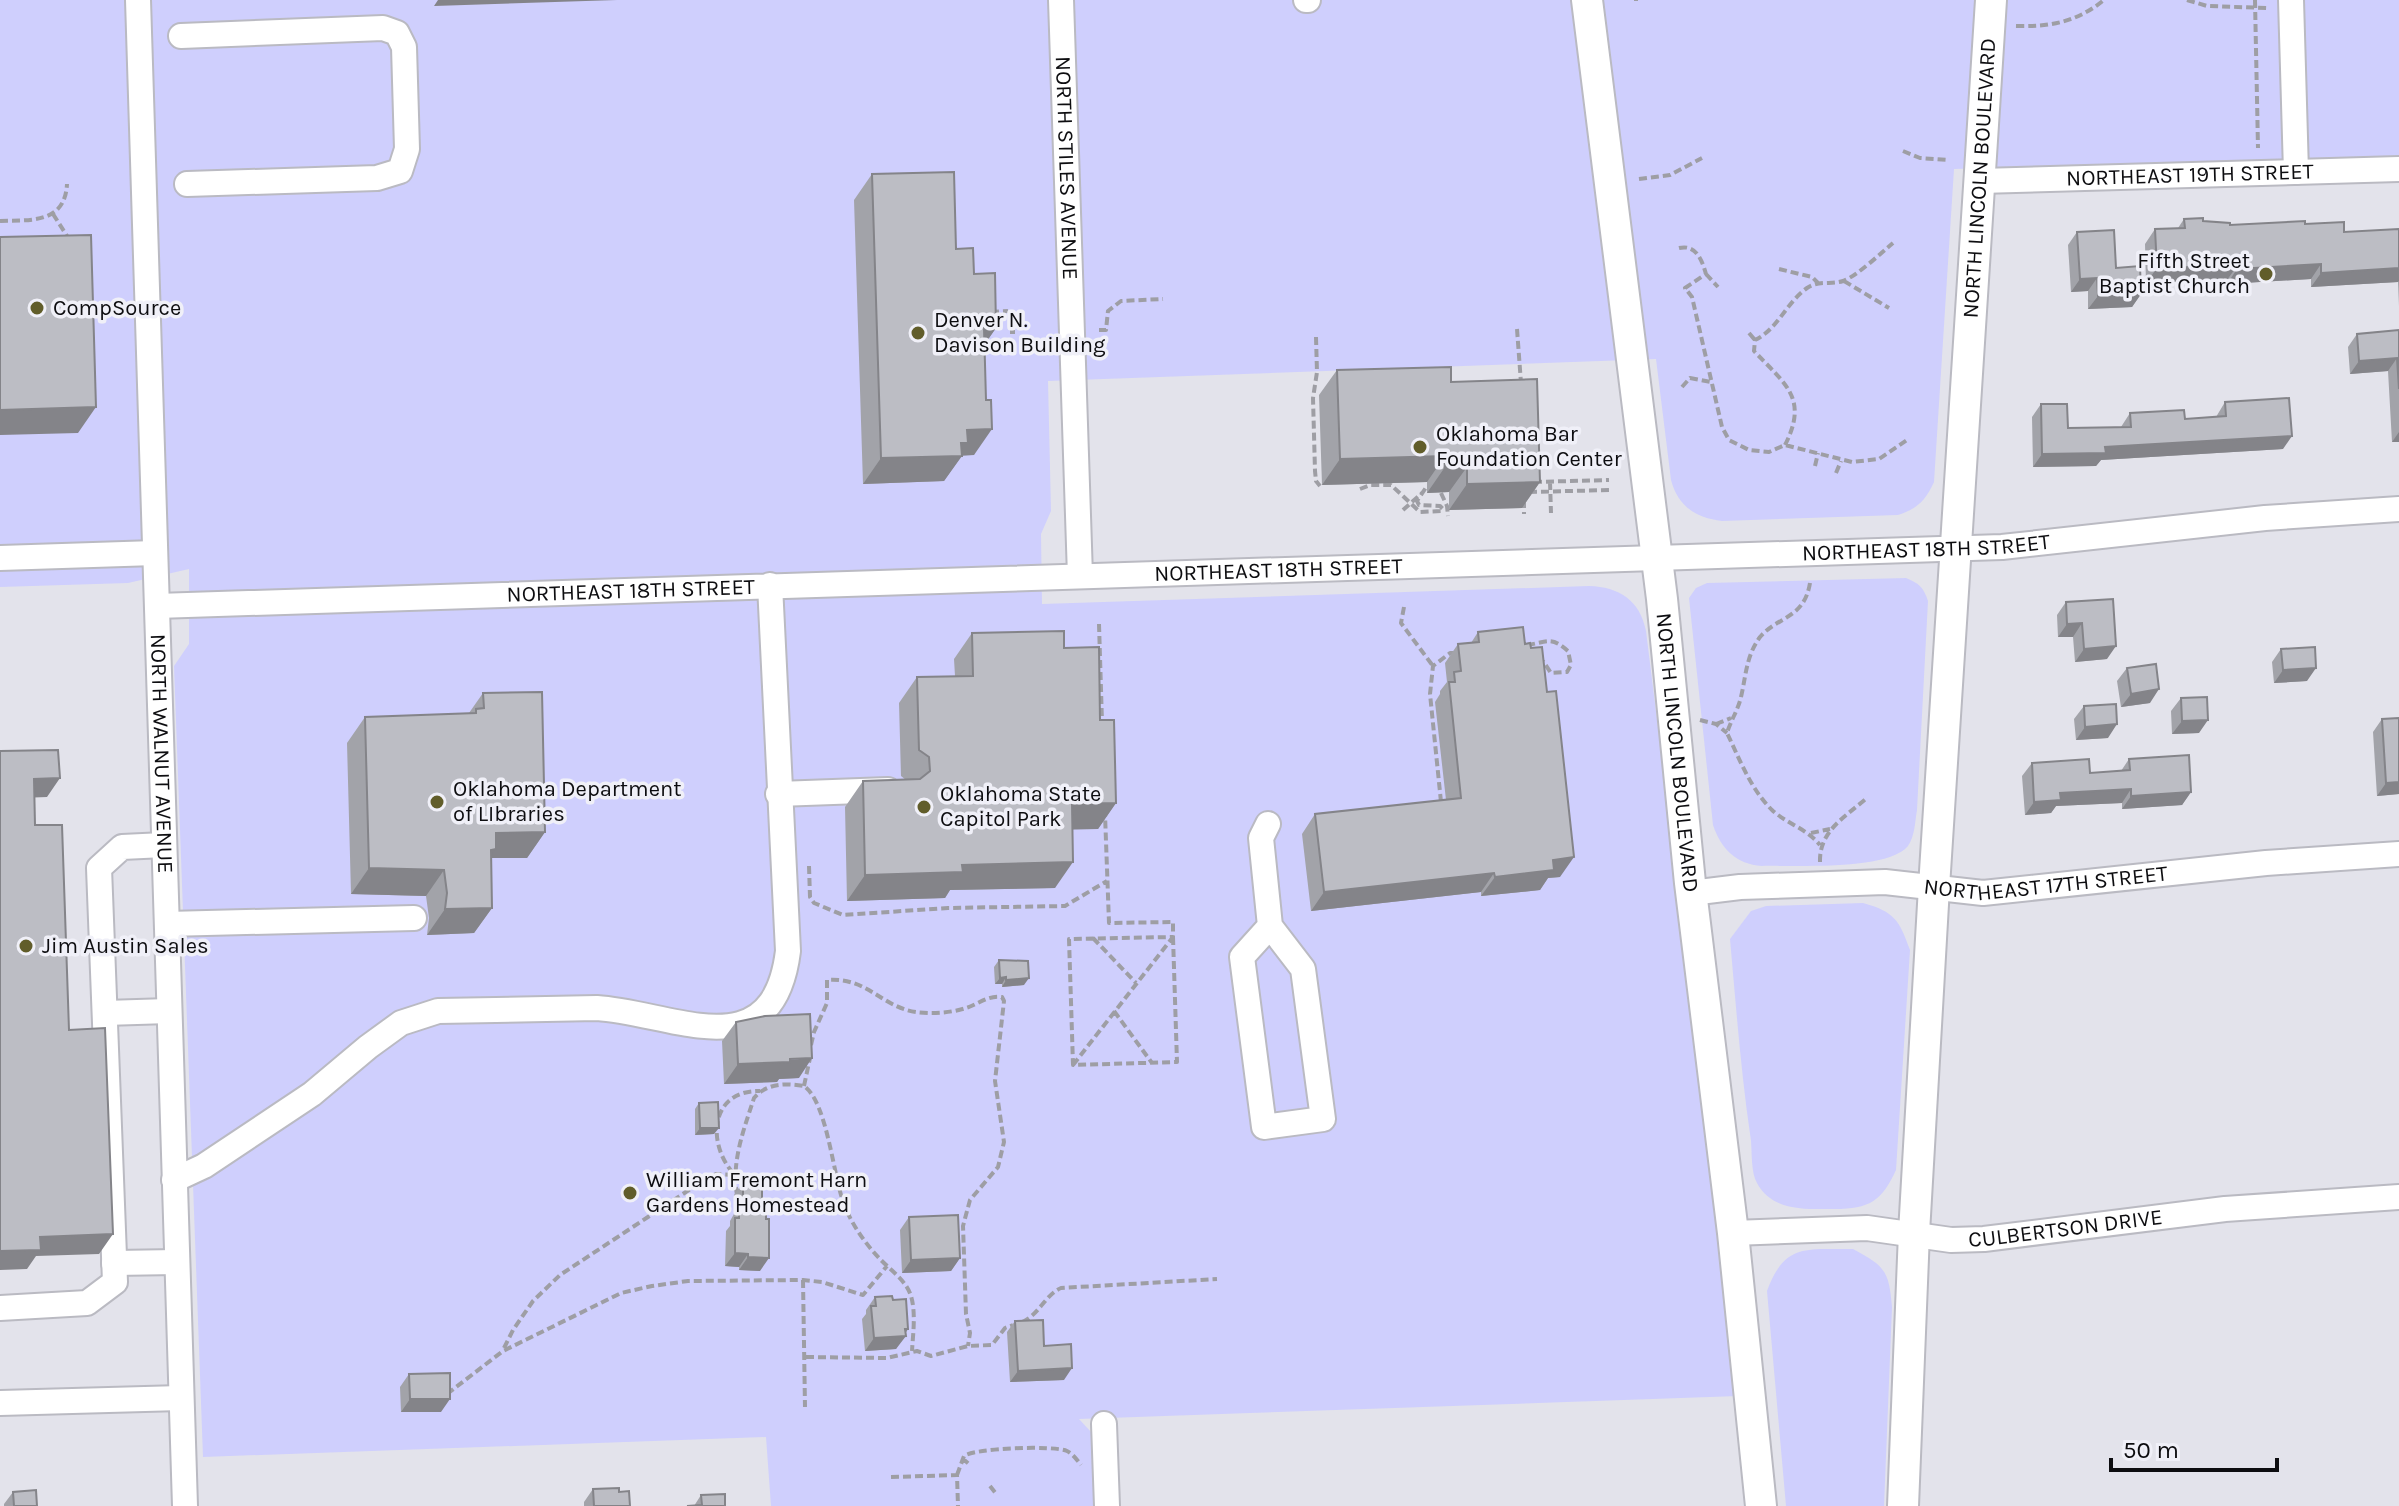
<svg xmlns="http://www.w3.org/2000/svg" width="2399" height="1506" viewBox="0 0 2399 1506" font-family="Karla,sans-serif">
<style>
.green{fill:#cfcffd}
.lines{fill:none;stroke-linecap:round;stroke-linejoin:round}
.minor-casing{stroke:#babac2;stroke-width:28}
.major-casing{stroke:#babac2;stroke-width:34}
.path{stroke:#9e9ea4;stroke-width:4;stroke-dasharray:8 4;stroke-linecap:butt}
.minor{stroke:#fff;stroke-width:24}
.major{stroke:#fff;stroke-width:30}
.wall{fill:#a2a3a9}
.shaded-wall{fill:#848489}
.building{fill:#bcbdc4;stroke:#848489;stroke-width:2}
.poi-dot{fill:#615d2a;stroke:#f0f0f8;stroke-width:3}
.labels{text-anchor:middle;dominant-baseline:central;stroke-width:7;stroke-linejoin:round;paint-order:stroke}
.street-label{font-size:22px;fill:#0d0d10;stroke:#f0f0f8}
.poi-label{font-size:22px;fill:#0d0d10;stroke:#f0f0f8;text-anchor:start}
</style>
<rect width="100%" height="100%" fill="#e3e3eb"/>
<!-- green -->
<path class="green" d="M0 0H2399V156L1954 169 1934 482C1926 500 1917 509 1898 515L1722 521C1697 518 1678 507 1671 480L1656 359 1048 381 1051 511 1041 534 1042 604 1589 586C1619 587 1640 600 1646 631L1709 1139 1738 1396 1079 1419 1092 1433 1095 1506H771L766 1437 203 1457 174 666 189 644V569L128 583 0 587Z
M1906 578C1919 583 1924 588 1928 601L1917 810C1915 821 1915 836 1908 846 1888 871 1794 865 1762 866 1736 864 1721 849 1713 825L1689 598 1696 588 1707 583Z
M1863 903C1895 912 1899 920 1910 950L1896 1170C1882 1201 1869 1209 1835 1209 1808 1209 1772 1212 1757 1183 1751 1173 1752 1153 1751 1141 1741 1074 1736 1006 1730 939L1751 911 1766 906Z
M1853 1249C1885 1266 1889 1271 1892 1307L1884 1506H1786L1767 1291C1785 1242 1807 1250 1853 1249Z"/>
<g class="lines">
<!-- minor casing -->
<g class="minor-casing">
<g id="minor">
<path id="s1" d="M138 0 185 1506"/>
<path id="s2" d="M1061 0 1080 576"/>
<path d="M1306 0H1308"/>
<path d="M2291 0 2296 172"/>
<path d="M181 36 383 28 397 33 404 47 407 149 400 171 377 178 187 184"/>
<path id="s3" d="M1980 181 2399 169"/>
<path d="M0 558 155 553"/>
<path id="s4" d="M157 606 2002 547 2265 518 2399 509"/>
<path d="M778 794 888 790"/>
<path d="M1268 824 1261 838 1270 926 1303 969 1323 1119 1264 1127 1242 957 1270 926"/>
<path id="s5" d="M1691 893 1740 887 1885 882 1983 893 2266 863 2399 854"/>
<path d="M167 924 414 918"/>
<path d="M105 1013 169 1011"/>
<path d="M174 1180 204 1166 312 1094 368 1047 401 1023 438 1011 597 1008C674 1013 773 1072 788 951L770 585"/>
<path id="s6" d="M1733 1233 1867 1228 1951 1240 1984 1239 2225 1209 2399 1197"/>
<path d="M114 1263 177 1262"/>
<path d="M0 1308 87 1303 115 1282 99 868 122 847 164 845"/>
<path d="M0 1403 181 1398"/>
<path d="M1104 1424 1107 1506"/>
</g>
</g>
<!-- major casing -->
<g class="major-casing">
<g id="major">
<path id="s7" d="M1587 0 1662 599 1690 883 1733 1233 1761 1506"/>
<path id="s8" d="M1903 1506 1914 1233 1934 887 1991 0"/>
</g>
</g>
<!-- path -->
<path class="path" d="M1636 0V1
M2187 0 2207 6 2269 8
M2255 0 2258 148
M2016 26C2050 27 2077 22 2104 0
M1903 151 1920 158 1949 160
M1639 179 1670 175 1702 158
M53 214 69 239
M0 221C30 220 65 224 67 184
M1679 248C1696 244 1702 260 1706 274L1685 288 1692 297 1722 427 1729 440 1749 450 1769 452 1785 445 1852 462 1879 459 1907 440
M1779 269 1812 277 1818 283
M1706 274 1718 287
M1844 281 1889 308
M991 312 1008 311
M1517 329 1521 383
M1099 330H1106L1108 311 1121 301 1163 299
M1010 332H1015
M1749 333 1755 340
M1316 337 1317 372 1313 398 1315 471 1316 481 1320 486
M1682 387 1690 378 1711 382
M1785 445C1809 398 1785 384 1754 351L1755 340C1778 329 1786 303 1807 288 1819 280 1831 285 1843 281 1857 276 1881 253 1893 243
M1815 466 1818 453
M1836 473 1841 461
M1534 482 1609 480
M1550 482 1551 513
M1360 489 1370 485H1391L1420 512 1441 511 1443 509 1440 506 1419 505 1417 501 1427 486
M1529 492 1611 490
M1441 493 1447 506 1448 516
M1524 500V514
M1403 510 1422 493
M1810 583C1804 619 1778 616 1760 637 1746 656 1746 676 1741 697 1738 710 1731 720 1727 733 1740 760 1751 790 1773 811 1788 824 1807 829 1820 845
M1404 607 1401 623 1433 666
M1099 624 1102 722
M1527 645C1548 642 1551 636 1568 651L1571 665 1567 672 1551 673 1543 661
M1700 720 1716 724 1727 733
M1716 724 1731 718
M1441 802 1430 694 1433 666 1450 653H1455
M1811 833 1830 829
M1820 862C1819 831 1845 817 1867 798
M809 866 810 897 814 903 843 915 948 908 1065 906 1107 881
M1173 937 1177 1062 1073 1065 1069 939Z
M1093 938 1136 983
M1114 1011 1152 1063
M811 1045 814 1032 827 1003V980C868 977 881 1007 916 1012 931 1014 951 1013 966 1008 979 1004 988 995 1002 997L1004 1001 995 1081 1004 1142 998 1167 970 1200 963 1226 966 1314 970 1333 968 1346
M1073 1065 1173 937V922L1109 923 1105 814
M804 1086 810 1058
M733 1173C706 1142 711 1090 760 1091
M737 1195C731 1162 744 1129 754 1098 767 1083 785 1083 804 1086 828 1103 833 1178 845 1207 853 1226 865 1243 879 1258 890 1270 906 1280 911 1296 916 1313 913 1334 912 1351
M803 1280 805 1407
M1022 1322C1039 1315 1045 1295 1061 1288L1217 1279
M504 1348 513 1330 533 1301 560 1275 692 1188 716 1174 735 1175
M806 1357 887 1358 917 1351 931 1356 968 1346 992 1345 1005 1328 1013 1325
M447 1394 503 1351 621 1293 652 1286 688 1281 803 1280 822 1282 863 1295 887 1266
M962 1458 969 1464
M957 1475 964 1456C975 1448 1053 1445 1067 1451 1073 1454 1077 1460 1081 1465
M891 1477 957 1475 958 1506
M990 1486 997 1495"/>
<!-- minor -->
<use href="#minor" class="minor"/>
<!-- major -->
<use href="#major" class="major"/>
</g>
<!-- wall -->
<path class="wall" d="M872 174 956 249 974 274 996 328 984 345 986 400 974 455H962L944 481 863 484 854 200Z
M2184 219 2230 225 2305 224 2344 232 2399 229V306L2398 282 2311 287V279L2227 284V280L2146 283 2145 244 2155 229 2178 228Z
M2077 232 2116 268 2141 294 2132 307 2088 309V291L2071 292 2068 245Z
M2399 330V442H2392L2388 371 2350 374 2348 347 2357 334Z
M1337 370 1451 382 1540 482 1522 508 1449 510V492L1427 493V482L1322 485 1319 395Z
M2225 402 2283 449 2101 460 2096 466 2033 467 2032 417 2041 404 2068 428 2121 427 2130 413 2185 419 2216 417Z
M2066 602 2107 659 2075 662 2073 637H2058L2057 615Z
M1478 632 1560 877 1548 878 1540 890 1481 896V892L1311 911 1302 834 1315 814 1446 800 1435 702 1440 694V691L1447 682 1445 663 1458 644 1471 643Z
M972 633 1064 648 1100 720 1116 803 1098 829H1072L1055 888 950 890 945 898 847 901 845 807 863 781 906 780 901 776 899 703 917 677 955 676 954 659Z
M2281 649 2307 681 2274 683 2272 662Z
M2127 668 2150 703 2121 707 2117 681Z
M483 693 545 832 527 858H491L492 908 474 933 427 935 429 918 426 896 351 894 347 743 365 717 469 713Z
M2181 698 2199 733 2172 734 2171 711Z
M2084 706 2108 738 2076 740 2074 719Z
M2382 719 2399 794 2377 796 2373 732Z
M2129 759 2191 792 2182 805 2122 809V803L2056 806 2051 813 2025 815 2022 776 2032 763 2090 773 2121 771Z
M999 960 1024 985 1002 987V984H995L994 967Z
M736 1022 799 1078 779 1079 777 1082 724 1084 722 1041Z
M699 1103 714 1134 695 1135V1109Z
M743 1182 760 1271 739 1270V1267L725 1266 726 1231 730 1226V1221L734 1214V1195Z
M909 1217 960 1258 951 1271 902 1273 900 1230Z
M875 1297 893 1300 908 1329 896 1349 865 1351 862 1319 866 1314V1310Z
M1015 1321 1044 1346 1064 1380 1010 1382 1007 1332Z
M409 1374 441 1412H401L400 1387Z
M593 1489 619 1492 630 1506H584V1502Z
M13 1492 37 1506H4V1504Z
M701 1495 725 1506H694Z"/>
<!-- shaded-wall -->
<path class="shaded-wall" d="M438 0H617L434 6Z
M2321 264 2311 279 2227 284 2237 269Z
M2237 266 2227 280 2146 283 2157 268Z
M2399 268V281L2398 282 2311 287 2321 273Z
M2097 278 2088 291 2071 292 2080 279Z
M2141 294 2132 307 2088 309 2098 296Z
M984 328H996L978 354Z
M2397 358 2388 371 2350 374 2359 361Z
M96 407 78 433 0 435V410Z
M992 429 974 455 959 456H962L944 481 863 484 881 458 967 430Z
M2399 432V442H2392Z
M2292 436 2283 449 2101 460 2096 466 2033 467 2042 454 2105 447Z
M1445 456 1427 482 1322 485 1340 459Z
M1445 467H1467L1449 492 1427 493Z
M1540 482 1522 508 1449 510 1467 484Z
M2082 623 2073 637H2058L2067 624Z
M2116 646 2107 659 2075 662 2084 649Z
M2316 668 2307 681 2274 683 2283 670Z
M2159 689 2150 703 2121 707 2131 694Z
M2208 720 2199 733 2172 734 2182 721Z
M2117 724 2108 738 2076 740 2085 727Z
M60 778 47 797 20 798 34 779Z
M2399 782V794L2377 796 2386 783Z
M2131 789 2122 803 2056 806 2051 813 2025 815 2034 802 2060 793Z
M2191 792 2182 805 2122 809 2131 796Z
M1116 803 1098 829 1054 830 1072 804Z
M545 832 527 858H490L478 875 496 833Z
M1574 857 1560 877 1548 878 1540 890 1481 896 1495 877 1553 860Z
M1073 862 1055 888 950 890 945 898 847 901 865 875 962 865Z
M369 868 444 870 426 896 351 894Z
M1494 873 1481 892 1311 911 1324 892Z
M492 908 474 933 427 935 445 909Z
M1006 977 1002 984H995L1000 978Z
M1029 978 1024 985 1002 987 1006 980Z
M812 1058 799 1078 779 1079 777 1082 724 1084 738 1064Z
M700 1128H719L714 1134 695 1135Z
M113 1234 99 1254 36 1256 27 1269 0 1270V1251L40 1237Z
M735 1253 748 1254 739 1267 725 1266Z
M748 1257 769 1258 760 1271 739 1270Z
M960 1258 951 1271 902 1273 911 1260Z
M905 1329H908L903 1336H906L896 1349 865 1351 874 1338Z
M1072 1368 1064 1380 1010 1382 1018 1371Z
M410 1399H450L441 1412H401Z"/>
<!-- building -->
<path class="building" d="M954 172 956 249 973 248 974 274 995 273 996 328H984L986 400H991L992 429 967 430 968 443H961L962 456 881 458 872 174Z
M2203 218V221L2230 223V225L2305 221V224L2344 222V232L2399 229V268L2321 273V264L2237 269V266L2157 268 2155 229 2185 228 2184 219Z
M2114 230 2116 268 2140 266 2141 294 2098 296 2097 278 2080 279 2077 232Z
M91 235 96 407 0 410V237Z
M2399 330V389L2397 358 2359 361 2357 334Z
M1451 367V382L1537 379 1540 482 1467 484V467H1445V456L1340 459 1337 370Z
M2289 398 2292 436 2105 447 2106 453 2042 454 2041 404H2067L2068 428 2131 427 2130 413 2184 410 2185 419 2226 416 2225 402Z
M2113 599 2116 646 2084 649 2082 623 2067 624 2066 602Z
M1523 627 1525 644 1530 643 1531 648 1542 647 1547 692 1556 691 1574 857 1553 860 1554 870 1495 877 1494 873 1324 892 1315 814 1461 798 1449 682H1455L1454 672 1461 671 1458 644 1479 642 1478 632Z
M1064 631V648L1099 647 1100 720H1114L1116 803 1072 804 1073 862 962 865 963 872 865 875 863 781 920 779 930 771 929 757 919 750 917 677 973 676 972 633Z
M2315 647 2316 668 2283 670 2281 649Z
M2156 664 2159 689 2131 694 2127 668Z
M542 692 545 832 496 833V849L491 850 492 908 445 909 447 893 444 870 369 868 365 717 476 713V709L484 708 483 693Z
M2207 697 2208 720 2182 721 2181 698Z
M2116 704 2117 724 2085 727 2084 706Z
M2399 718V782L2386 783 2382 719Z
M58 750 60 778 34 779 35 825H62L69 1030 105 1028 113 1234 40 1237 41 1250 0 1251V751Z
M2189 755 2191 792 2131 796V789L2060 793 2061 800 2034 802 2032 763 2089 759 2090 773 2130 770 2129 759Z
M999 960 1028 961 1029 978 1006 980V977L1000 978Z
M810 1014 812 1058 790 1059V1062L738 1064 736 1022 765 1016Z
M718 1102 719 1128H700L699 1103Z
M743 1182H762V1208H766V1219H769V1258L748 1257V1254L735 1253V1218H739V1207H743Z
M958 1215 960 1258 911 1260 909 1217Z
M892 1296 893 1300 906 1299 908 1329H905L906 1336 874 1338 871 1306H876L875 1297Z
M1043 1320 1044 1346 1071 1344 1072 1368 1018 1371 1015 1321Z
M450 1373V1399H410L409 1374Z
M619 1488V1492L629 1491 630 1506H594L593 1489Z
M36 1490 37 1506H14L13 1492Z
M725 1494V1506H687L702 1505 701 1495Z"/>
<!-- markers -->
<g class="poi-dot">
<circle cx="2266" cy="274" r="8"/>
<circle cx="37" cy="308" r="8"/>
<circle cx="918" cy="333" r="8"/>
<circle cx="1420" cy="447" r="8"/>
<circle cx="437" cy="802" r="8"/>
<circle cx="924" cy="807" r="8"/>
<circle cx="26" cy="946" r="8"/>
<circle cx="630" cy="1193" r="8"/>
</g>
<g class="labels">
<!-- street labels -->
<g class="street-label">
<text stroke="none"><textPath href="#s2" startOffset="168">NORTH STILES AVENUE</textPath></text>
<text stroke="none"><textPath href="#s3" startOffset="210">NORTHEAST 19TH STREET</textPath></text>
<text stroke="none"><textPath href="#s8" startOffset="1330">NORTH LINCOLN BOULEVARD</textPath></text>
<text stroke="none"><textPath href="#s4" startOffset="1770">NORTHEAST 18TH STREET</textPath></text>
<text stroke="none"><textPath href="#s4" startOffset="1122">NORTHEAST 18TH STREET</textPath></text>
<text stroke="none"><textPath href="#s4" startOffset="474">NORTHEAST 18TH STREET</textPath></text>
<text stroke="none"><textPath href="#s1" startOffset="754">NORTH WALNUT AVENUE</textPath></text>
<text stroke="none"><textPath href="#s7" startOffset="758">NORTH LINCOLN BOULEVARD</textPath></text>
<text stroke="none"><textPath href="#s5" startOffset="356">NORTHEAST 17TH STREET</textPath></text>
<text stroke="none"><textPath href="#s6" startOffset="334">CULBERTSON DRIVE</textPath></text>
</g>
<!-- poi labels -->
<g class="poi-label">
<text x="2250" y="261" text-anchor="end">Fifth Street<tspan x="2250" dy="25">Baptist Church</tspan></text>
<text x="53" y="308">CompSource</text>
<text x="934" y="320">Denver N.<tspan x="934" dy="25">Davison Building</tspan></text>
<text x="1436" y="434">Oklahoma Bar<tspan x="1436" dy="25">Foundation Center</tspan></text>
<text x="453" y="789">Oklahoma Department<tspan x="453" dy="25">of LIbraries</tspan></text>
<text x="940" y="794">Oklahoma State<tspan x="940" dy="25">Capitol Park</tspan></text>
<text x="42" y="946">Jim Austin Sales</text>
<text x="646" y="1180">William Fremont Harn<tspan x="646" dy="25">Gardens Homestead</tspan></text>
</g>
</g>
<!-- scale -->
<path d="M2111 1458v12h166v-12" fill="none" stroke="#0d0d10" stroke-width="4"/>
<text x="2123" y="1458" font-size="24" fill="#0d0d10" stroke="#f0f0f8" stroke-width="6" paint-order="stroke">50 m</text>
</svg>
